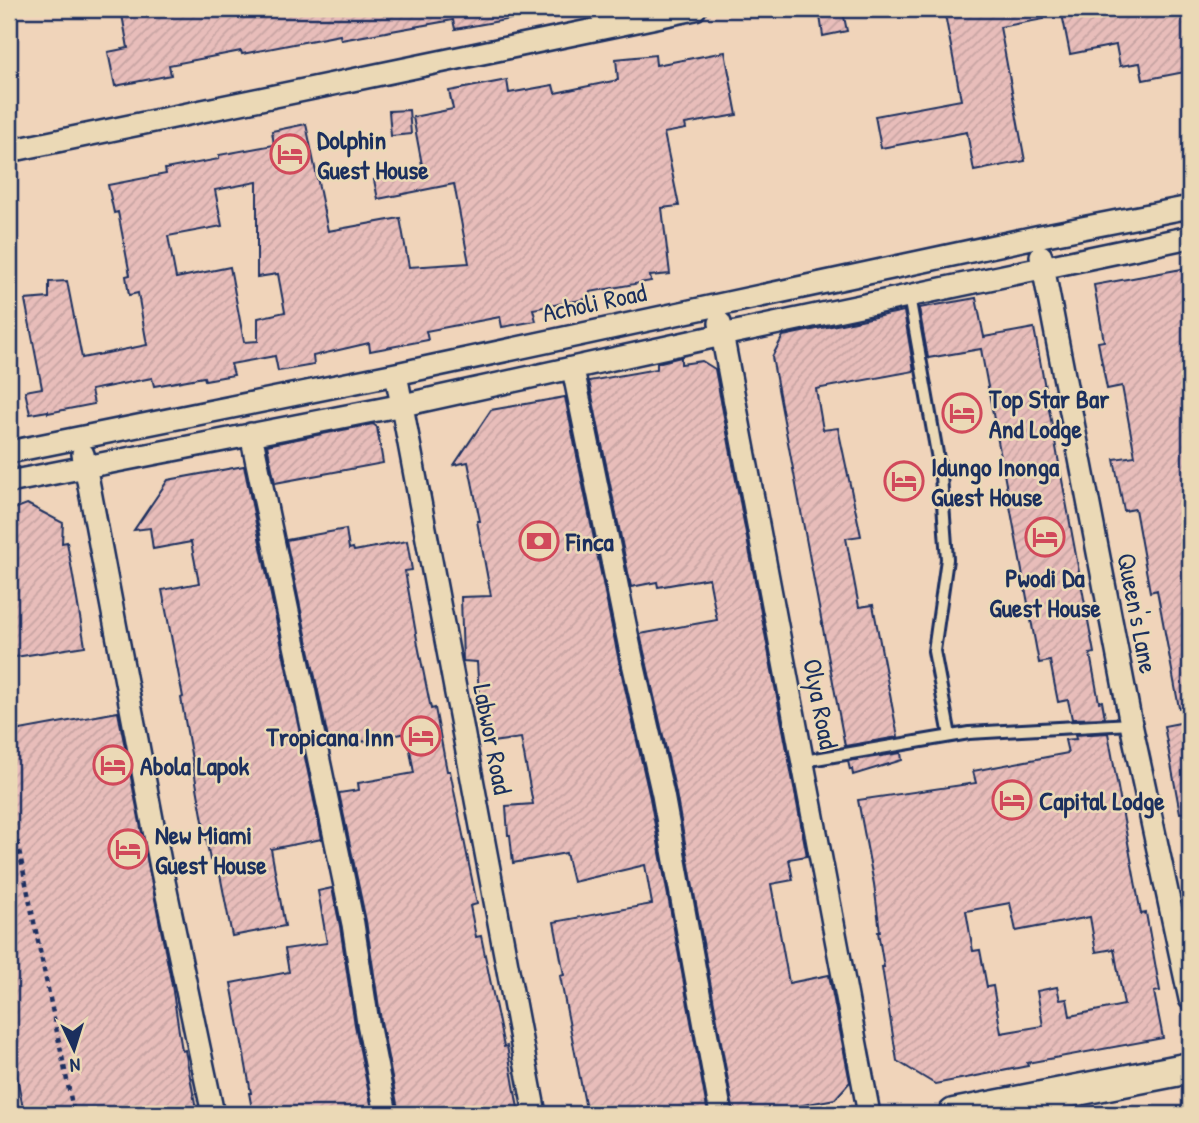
<svg xmlns="http://www.w3.org/2000/svg" width="1199" height="1123" viewBox="0 0 1199 1123" font-family="'Patrick Hand',sans-serif">
<style>
.building{fill:url(#building-hatch);stroke:#1b2f5e;stroke-width:2;fill-rule:evenodd}
.lines{fill:none;stroke-linecap:round;stroke-linejoin:round}
.lane-casing{stroke:#1b2f5e;stroke-width:16}
.street-casing{stroke:#1b2f5e;stroke-width:26}
.secondary-casing{stroke:#1b2f5e;stroke-width:35}
.path{stroke:#1b2f5e;stroke-width:4.5;stroke-dasharray:5 5;stroke-linecap:butt}
.lane{stroke:#ebd9b6;stroke-width:10}
.street{stroke:#ebd9b6;stroke-width:21}
.secondary{stroke:#ebd9b6;stroke-width:30}
.labels{text-anchor:middle;dominant-baseline:central;stroke-width:5;stroke-linejoin:round;paint-order:stroke}
.poi-label{font-size:26px;font-weight:bold;fill:#1b2f5e;stroke:#ebd9b6;text-anchor:start}
.street-label{font-size:26px;fill:#1b2f5e;stroke:#ebd9b6}
</style>
<defs>
<pattern id="building-hatch" width="6" height="6" patternUnits="userSpaceOnUse" patternTransform="scale(1.75)"><rect width="6" height="6" fill="#e8bdba"/><path d="M-1 1l2-2M0 6l6-6M5 7l2-2" fill="none" stroke="#c6a3a2"/></pattern>
</defs>
<rect width="100%" height="100%" fill="#f0d4ba"/>
<filter id="ink" filterUnits="userSpaceOnUse"><feTurbulence type="fractalNoise" baseFrequency=".0143" numOctaves="2"/><feDisplacementMap in="SourceGraphic" scale="14" xChannelSelector="R" yChannelSelector="G"/><feConvolveMatrix kernelMatrix="1 2 1 2 8 2 1 2 1" color-interpolation-filters="sRGB"/></filter>
<g filter="url(#ink)">
<!-- building -->
<path class="building" d="M121 9H510L511 19 455 29 453 20 341 40 340 35 242 54 241 51 169 65 171 75 115 86 108 52 128 48Z
M944 9H1043L1044 19 1000 27 1025 161 974 171 967 132 881 148 875 116 961 100Z
M1061 9H1190V71L1143 80 1140 63 1120 66 1116 45 1070 54Z
M843 12 847 31 823 36 820 16Z
M725 52 737 115 685 124 686 129 664 133 679 206 662 208 670 274 650 276 651 281 590 292 591 298 533 309 536 321 502 327 500 317 426 331 428 340 370 351 369 343 313 356 314 365 278 371 275 356 231 364 234 375 205 380 204 377 154 386 152 378 91 390 94 404 48 413V411L30 414 25 391 42 388 25 300 49 298V282L67 281 82 358 147 345 138 293 129 295 126 276 130 275 118 212 114 213 108 185 166 174 165 169 219 159V155L274 145 272 131 306 124 328 231 400 218 409 267 469 263 454 184 378 199 374 180 423 170 413 117 453 109 449 91 507 80 509 93 553 85 555 93 618 80 616 59 655 55 656 65ZM257 182V277L278 274 285 312 258 318V341L244 342 230 267 176 278 168 236 222 226 215 190Z
M409 110 411 134 391 136 389 111Z
M1182 269 1183 275 1190 274V707L1179 708 1157 590 1150 592 1135 509 1124 511 1114 459 1135 456 1122 386 1107 389 1098 342 1104 341 1094 285Z
M976 298 984 337 1034 328 1094 653 1090 654 1099 702 1102 701 1105 718 1072 719 1068 700 1058 702 1050 661 1039 663 981 349 928 358 919 308Z
M904 311 914 371 816 389 823 430 838 428 861 536 846 538 859 607 873 605 898 737 845 746 772 357 783 336Z
M681 357V364L702 361 715 369 807 856 789 859 793 880 771 884 789 983 829 975 850 1082 835 1099 755 1114H734L676 793 640 634 717 620 709 578 658 587 657 582 631 587 589 381 657 369V363Z
M565 397 620 666 650 798 708 1114H587L560 976 564 975 554 922 652 904 645 865 573 882 566 853 513 863 510 835H508L506 806 533 804 521 738 484 743 480 711 477 662 463 661 461 597 491 596 477 521H480L468 462 454 465 491 410Z
M373 424 377 427 383 463 275 483 267 445Z
M244 466 322 839 271 849 285 926 232 936 217 859 210 860 181 698 183 697 162 590 199 583 191 542 153 549 150 528 134 530 168 480Z
M27 504 63 523 62 543 67 542 85 646 9 658V511Z
M346 529 349 549 353 548 354 551 407 541 412 570 405 571 418 645 431 709 435 708 447 771H450L477 904 470 906 476 937 481 936 504 1047 507 1046 519 1114H399L381 1021 366 921 339 793 359 790 358 783 414 773 407 733 330 748 286 540Z
M118 712 172 985 182 1051 185 1050 197 1114H24L9 1034V732Z
M1190 721V812L1180 813 1164 726Z
M1108 733 1141 914 1146 913 1160 991 1154 992 1163 1038 1027 1063 1028 1066 935 1084 897 1061 882 967H884L878 932H880L874 884 858 800 976 783 973 771 1068 753 1065 740 1076 739 1075 735ZM1010 903 1016 931 1090 917 1096 952 1114 949 1124 1005 1070 1016 1067 999 1060 1000 1057 987 1037 991 1043 1026 1001 1033 993 986 987 987 980 950 973 951 966 911Z
M901 753 902 760 853 775 852 769 850 770 848 761Z
M332 888 340 926 355 1025 373 1114H253L249 1093H251L231 983 289 972 285 949 327 943 318 891Z"/>
<g class="lines">
<!-- lane casing -->
<g class="lane-casing">
<path id="lane" d="M909 296 941 476 947 559 934 651 950 736
M804 761 969 733 1131 724"/>
</g>
<!-- street casing -->
<g class="street-casing">
<path id="street" d="M9 151 695 9
M1041 256 1131 724 1190 999
M720 323 869 1114
M573 369 633 663 663 795 721 1114
M396 374 535 1114
M251 434 353 924 368 1023 386 1114
M9 452 396 374 1036 237 1190 207
M83 454 161 867 213 1114
M9 482 403 405 722 335 1190 237"/>
</g>
<!-- secondary casing -->
<g class="secondary-casing">
<path id="secondary" d="M954 1114 1190 1068"/>
</g>
<!-- path -->
<path class="path" d="M9 802 74 1114"/>
<!-- lane -->
<use href="#lane" class="lane"/>
<!-- street -->
<use href="#street" class="street"/>
<!-- secondary -->
<use href="#secondary" class="secondary"/>
</g>
</g>
<!-- icons -->
<defs>
<g id="hotel-ring" transform="scale(2.0125)"><circle r="9.5" fill="#ebd9b6" stroke="#d1495b" stroke-width="1.5"/><path d="M-6-4.5h1.5V1H6V5H4.5V3h-9V5H-6ZM-4 0a1.8 1.8 0 1 1 3.6 0ZM.5 0V-2.5h3Q6-2.5 6 0Z" fill="#d1495b"/></g>
<g id="bank-ring" transform="scale(2.0125)"><circle r="9.5" fill="#ebd9b6" stroke="#d1495b" stroke-width="1.5"/><path d="M-6-4H6V4H-6ZM0-2.3a2.3 2.3 0 1 0 0 4.6a2.3 2.3 0 1 0 0-4.6Z" fill="#d1495b"/></g>
</defs>
<g fill-rule="evenodd">
<use href="#hotel-ring" x="290" y="154"/>
<use href="#hotel-ring" x="962" y="413"/>
<use href="#hotel-ring" x="904" y="481"/>
<use href="#hotel-ring" x="1045" y="537"/>
<use href="#bank-ring" x="539" y="541"/>
<use href="#hotel-ring" x="421" y="736"/>
<use href="#hotel-ring" x="113" y="765"/>
<use href="#hotel-ring" x="1012" y="800"/>
<use href="#hotel-ring" x="128" y="849"/>
</g>
<g class="labels">
<!-- poi labels -->
<g class="poi-label">
<text x="317" y="139">Dolphin<tspan x="317" dy="30">Guest House</tspan></text>
<text x="989" y="398">Top Star Bar<tspan x="989" dy="30">And Lodge</tspan></text>
<text x="931" y="466">Idungo Inonga<tspan x="931" dy="30">Guest House</tspan></text>
<text x="566" y="541">Finca</text>
<text x="1045" y="577" text-anchor="middle">Pwodi Da<tspan x="1045" dy="30">Guest House</tspan></text>
<text x="394" y="736" text-anchor="end">Tropicana Inn</text>
<text x="140" y="765">Abola Lapok</text>
<text x="1039" y="800">Capital Lodge</text>
<text x="155" y="834">New Miami<tspan x="155" dy="30">Guest House</tspan></text>
</g>
<!-- street labels -->
<g class="street-label">
<text transform="translate(594 302) rotate(-12)">Acholi Road</text>
<text transform="translate(1138 613) rotate(79)">Queen's Lane</text>
<text transform="translate(821 704) rotate(79)">Olya Road</text>
<text transform="translate(493 739) rotate(79)">Labwor Road</text>
</g>
</g>
<!-- margin -->
<rect width="1199" height="1123" fill="none" stroke="#ebd9b6" stroke-width="35"/>
<rect x="18" y="18" width="1164" height="1088" fill="none" stroke="#1b2f5e" stroke-width="2.5" filter="url(#ink)"/>
<!-- north arrow -->
<g transform="translate(74 1049) rotate(176)" stroke="#ebd9b6" stroke-width="5" paint-order="stroke">
<path d="M0-5L12 26L0 18L-12 26Z" fill="#1b2f5e"/>
<text y="-10" font-size="19" font-weight="bold" text-anchor="middle" fill="#1b2f5e">N</text>
</g>
</svg>
